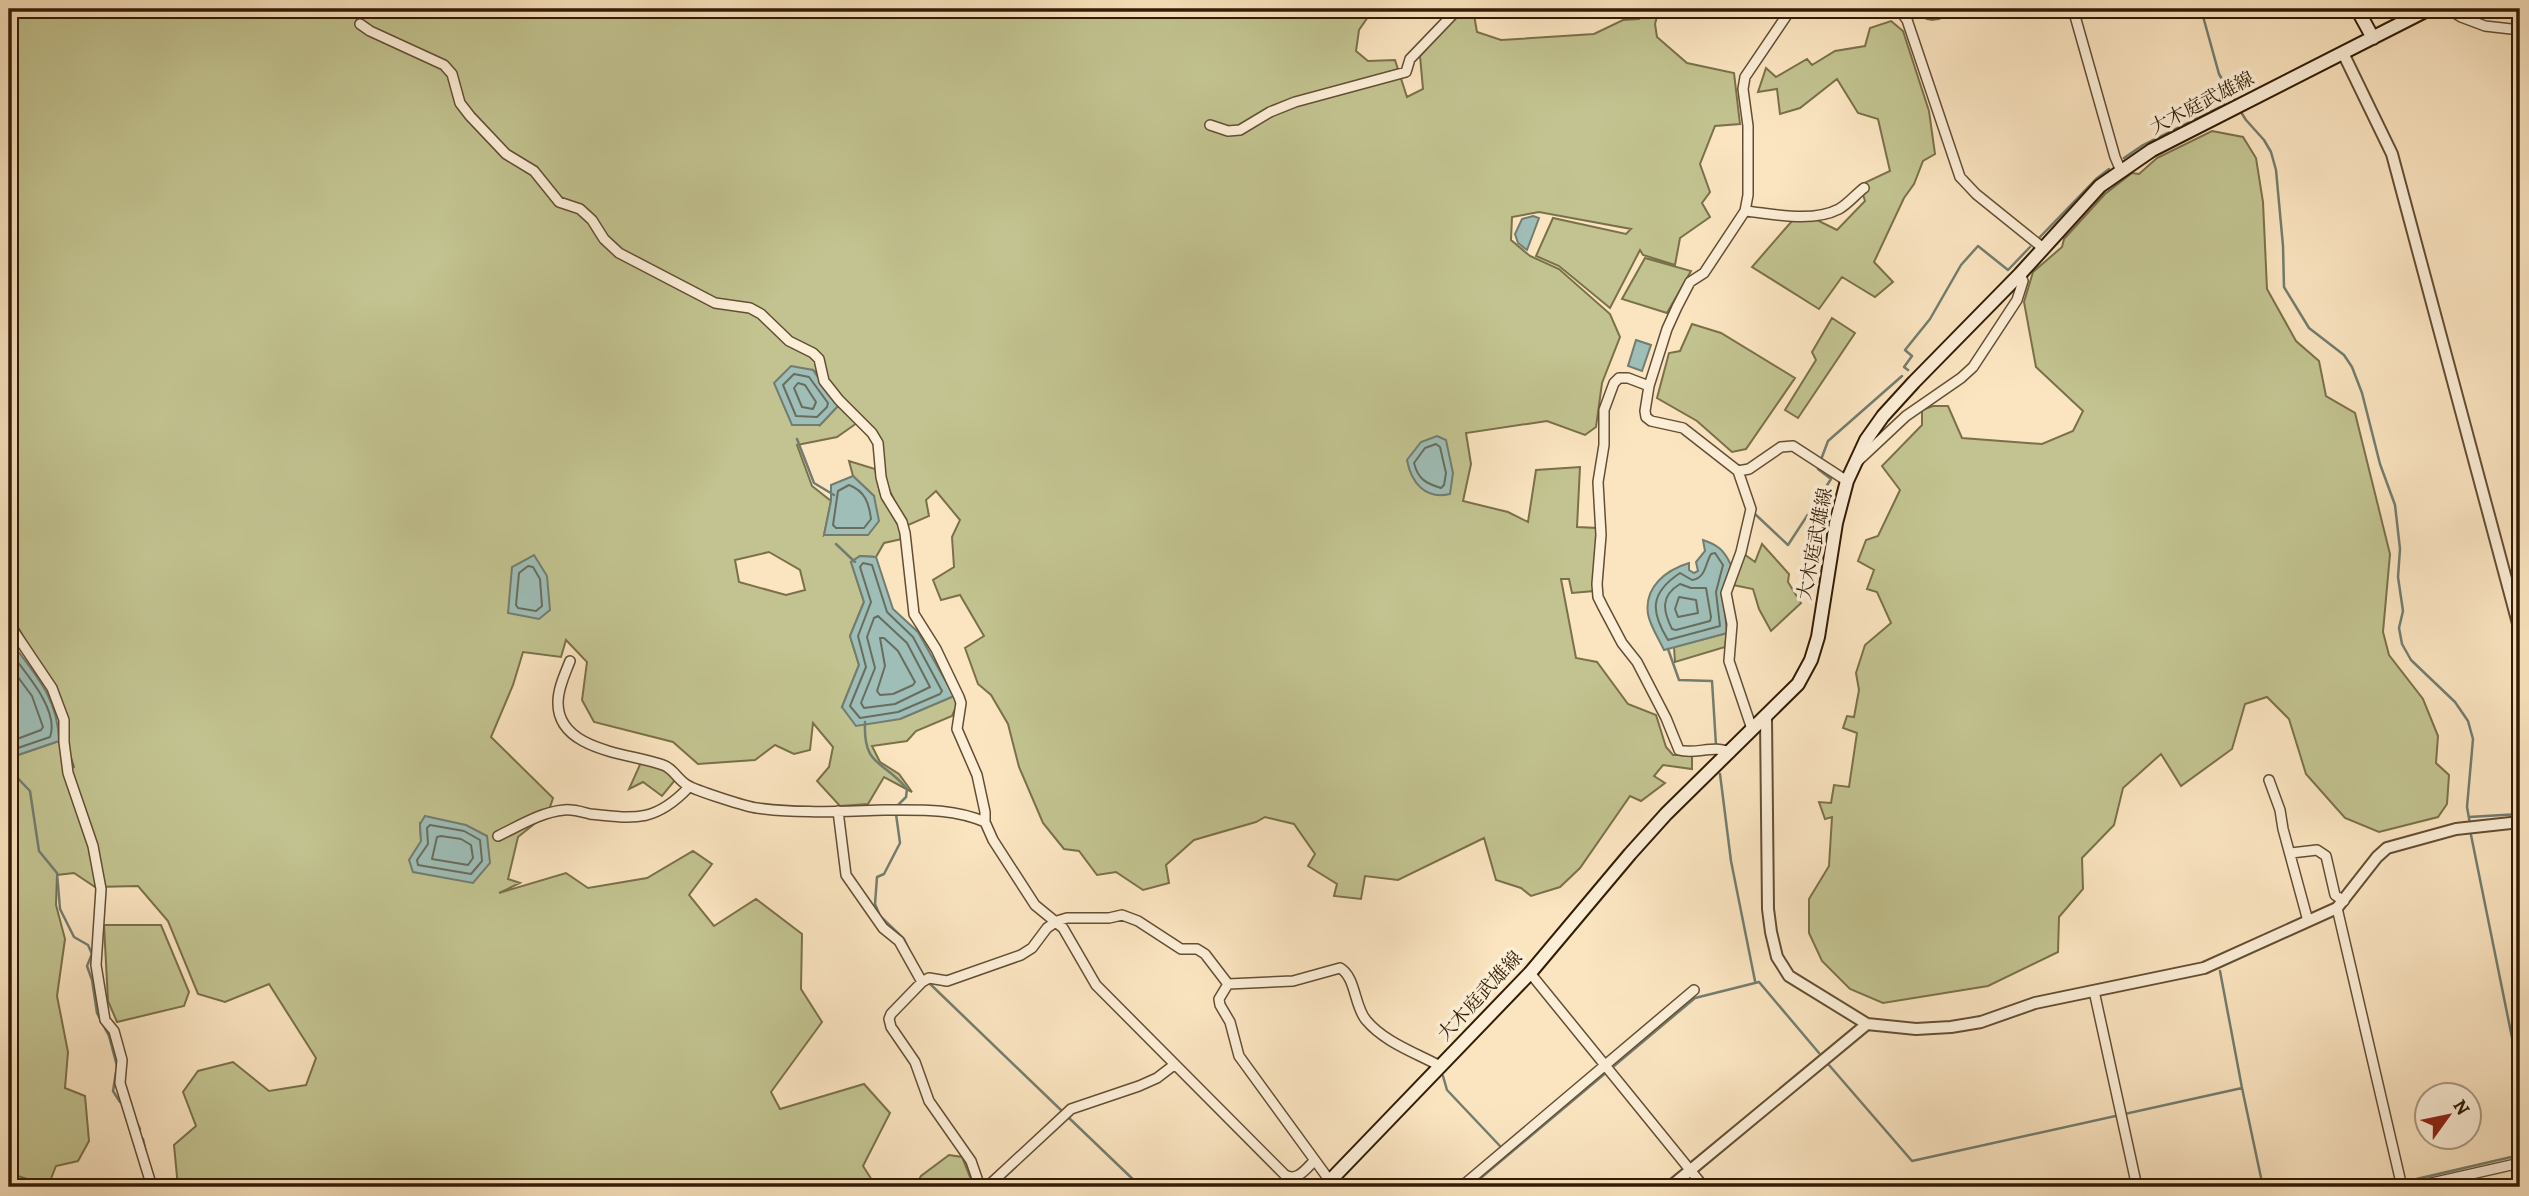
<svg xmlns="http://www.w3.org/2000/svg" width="2529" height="1196" viewBox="0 0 2529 1196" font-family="Alegreya,'Noto Serif JP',serif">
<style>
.green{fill:#c2c390;stroke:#7a704a;stroke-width:2;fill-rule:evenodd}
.water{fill:#9fbeb7;stroke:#737d6f;stroke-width:2}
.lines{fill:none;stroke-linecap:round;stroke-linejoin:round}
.shore{stroke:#686d5e;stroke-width:2}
.stream{stroke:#737d6f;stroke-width:2.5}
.minor-casing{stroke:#644e33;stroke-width:12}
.tertiary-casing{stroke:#644e33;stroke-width:14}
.secondary-casing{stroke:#321c04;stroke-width:16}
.minor{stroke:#fceed7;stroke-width:9}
.tertiary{stroke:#fceed7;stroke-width:10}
.secondary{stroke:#fceed7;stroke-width:12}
.labels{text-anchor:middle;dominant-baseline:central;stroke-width:7;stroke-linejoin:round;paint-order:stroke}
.street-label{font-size:19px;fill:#321c04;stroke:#fceed7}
</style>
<rect width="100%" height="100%" fill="#fbe5c1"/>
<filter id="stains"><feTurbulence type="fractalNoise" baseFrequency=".00286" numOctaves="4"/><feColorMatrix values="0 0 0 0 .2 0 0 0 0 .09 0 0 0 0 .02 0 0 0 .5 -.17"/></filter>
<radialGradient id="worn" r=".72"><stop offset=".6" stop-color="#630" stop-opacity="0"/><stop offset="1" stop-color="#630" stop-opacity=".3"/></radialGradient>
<!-- green -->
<path class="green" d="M9 9H1387L1368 17 1359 30 1356 51 1368 61 1395 60 1407 97 1423 89 1420 56 1461 11 1473 9 1477 32 1501 40 1594 34 1623 20 1639 19 1651 9H1659L1655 24 1657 37 1687 63 1734 73 1740 124 1715 126 1700 164 1710 192 1702 203 1710 217 1680 238 1675 265 1643 255 1640 250 1610 308 1559 266 1536 256 1553 218 1626 234 1631 229 1539 212 1512 217 1511 240 1530 256 1559 269 1610 314 1620 337 1602 383 1596 427 1585 435 1547 421 1466 433 1471 464 1463 501 1508 512 1528 522 1536 470 1580 467 1577 527 1598 528 1594 591 1572 593 1569 579H1561L1576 658 1597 662 1628 704 1656 715 1666 747 1673 755H1692V769L1663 765 1654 776 1665 783 1641 801 1630 796 1580 868 1560 887 1531 896 1521 888 1496 880 1484 838 1398 880 1365 876 1361 899 1334 896 1337 884 1308 866 1315 854 1294 824 1265 817 1256 822 1194 840 1166 865 1169 883 1143 890 1116 872 1097 875 1079 851 1064 849 1043 823 1019 767 1008 724 991 695 978 684 965 648 984 636 960 595 941 600 933 580 954 567 952 537 960 520 936 491 926 500 929 516 906 526 882 474 880 438 845 401 827 378 813 370 820 425 838 406 857 423 837 437 797 445 812 486 831 501 824 535 874 496 853 476 849 461 875 469 880 493 900 528 902 539 884 543 876 557 860 556 851 562 864 602 850 636 859 665 842 707 900 719 954 696 957 705 952 716 916 731 907 741 872 746 880 762 899 774 912 792 884 777 868 804 840 806 817 781 829 767 833 747 813 723 810 750 794 754 775 745 755 760 698 764 673 742 594 722 582 700 587 662 566 640 561 657 523 652 513 685 491 737 553 798 548 813 518 837 508 879 520 883 499 893 566 873 588 888 647 878 693 851 712 864 689 895 714 926 756 899 802 934 801 989 822 1022 771 1092 780 1109 864 1084 890 1113 863 1166 872 1180 869 1187H178L174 1145 196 1126 183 1092 198 1071 233 1062 269 1091 306 1085 316 1058 269 984 225 1002 198 994 168 921 138 886 95 887 74 873 57 875 56 905 65 939 57 996 68 1052 65 1088 85 1096 89 1141 78 1161 56 1166 48 1186 9 1173V758L59 741 65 771 74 767 44 672 9 612ZM769 552 800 570 805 590 786 595 739 582 735 560ZM420 824 473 883 421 841Z
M1913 9H1953C1941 23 1925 24 1913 9Z
M1891 21 1903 31 1929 111 1935 154 1923 161 1914 184 1904 198 1874 262 1893 282 1875 297 1842 277 1819 309 1752 267 1792 221 1813 218 1837 230 1865 201 1860 185 1890 171 1878 119 1858 113 1837 79 1800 108 1780 114 1777 89 1758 92 1766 68 1776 77 1807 59 1812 65 1835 51 1865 46 1870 28Z
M2212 131 2243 137 2256 158 2263 202 2267 289 2296 341 2319 361 2326 396 2355 413 2390 554 2383 632 2389 655 2423 699 2438 736 2436 763 2449 775 2447 804 2438 817 2379 832 2345 818 2306 774 2289 719 2267 697 2245 704 2232 749 2181 786 2161 754 2123 788 2114 825 2082 858 2083 889 2059 917 2058 952 1988 986 1883 1003 1850 989 1822 961 1809 933V899L1829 866 1832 817 1825 819 1819 802 1831 803 1834 785 1849 787 1857 733 1843 728 1847 716 1854 717 1859 690 1856 673 1865 645 1891 623 1877 592 1867 589 1874 570 1858 561 1866 540 1878 536 1900 490 1882 466 1922 425V410L1933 406H1948L1962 438 2042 444 2073 431 2083 411 2036 367 2024 302 2033 272 2062 247 2064 239 2105 194 2132 173 2139 174 2157 158Z
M1645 258 1691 271 1667 313 1622 299Z
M1832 318 1855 333 1798 418 1785 410 1816 360 1812 352Z
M1692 324 1721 333 1795 378 1746 449 1732 452 1697 421 1657 398 1669 353 1680 351Z
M1762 544 1789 574 1788 582 1801 603 1771 631 1759 609 1753 589 1733 585 1744 554 1755 562Z
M1727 633 1725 647 1675 662 1674 647Z
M643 758 673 765 680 774 662 796 643 782 629 789Z
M104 925H161L189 992 184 1006 117 1022 108 1001Z
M949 1155 962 1157 974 1187H915L921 1176Z"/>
<!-- water -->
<path class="water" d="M1533 216 1539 218 1527 250 1518 243 1515 234 1522 219Z
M1636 340 1651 345 1642 371 1628 366Z
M791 366 813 370 838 406 820 425H792L774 383Z
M1437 436 1446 440 1453 473 1450 494C1425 500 1411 482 1407 460L1421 442Z
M853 476 874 496 879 521 868 535H824L831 501V485Z
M1703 540C1718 545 1724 550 1731 565L1723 592 1727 633 1664 650C1659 639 1650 626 1648 614 1644 587 1666 570 1689 563V570L1694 573 1698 571 1696 562 1705 551Z
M534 555 547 576 550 610 539 619 508 613 512 567Z
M860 556 876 557 893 609 918 632 954 696 900 719 856 726 842 707 859 665 850 636 864 602 851 562Z
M9 639C34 673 58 697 59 741L9 758Z
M425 816 466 825 487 836 490 863 473 883 413 872 409 860 421 841 420 824Z"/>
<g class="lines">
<!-- shore -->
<path class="shore" d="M794 374 809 377 828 403 827 407 817 417 796 416 783 385Z
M798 383 805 385 816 402 813 409 802 407 794 388Z
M1436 444 1440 447 1446 473 1444 485 1441 488C1425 483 1418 479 1414 463L1425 448Z
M849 485C865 491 869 503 871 519L864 528H836L833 525 838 491Z
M1715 553 1723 565 1716 592 1720 626 1668 640C1650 611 1650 593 1680 573L1692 580C1706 578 1705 564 1711 554Z
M863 563 872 565 887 612 913 637 942 691 940 694 898 712 860 718 850 706 866 667 858 636 871 602 860 567Z
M528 566 533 567 540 579 542 606 536 611 518 608 516 605 519 573Z
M1680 584 1691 588H1706L1711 617 1710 621 1676 630 1672 629C1663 611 1660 596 1680 584Z
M1679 597 1696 600 1698 613 1678 617 1675 609Z
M878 616 907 643 930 687 895 704 864 708 861 703 875 668 867 637 874 618Z
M880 638H884L898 651 915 682 913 685 893 694 880 695 877 691 885 666Z
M9 651C24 671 60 710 50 737L9 751
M9 665 32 696 43 727 41 730 9 742
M430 825 464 831 480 840 482 861 471 874 418 865 417 860 428 844 427 828Z
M441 836 461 839 471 845 473 858 468 865 432 859 437 837Z"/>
<!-- stream -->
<path class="stream" d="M2201 9 2219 74 2236 103
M2440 10 2458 20
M2239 109 2246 120 2264 140 2271 152 2276 170 2283 246 2284 287 2309 328 2344 355 2352 367 2362 393 2380 464 2395 505 2400 549 2398 577 2403 611 2399 628 2402 644 2411 660 2455 702 2468 721 2473 739 2467 807 2470 824
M2124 158 2143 145 2224 105 2221 98
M2039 238 2096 179 2109 169
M1908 370 1904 367 1912 356 1905 350 1930 319 1961 265 1978 246 2008 270 2030 247
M797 439 814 483 834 495
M1822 457 1828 441 1902 376
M1755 514 1788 545 1831 479 1818 469
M836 544 855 562
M1668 649 1679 680 1712 681 1716 745
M865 722C863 768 884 760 907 789L906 797 896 807
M9 769 30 791 39 851 57 873 60 909 74 937 88 945 92 954 87 966 92 980 97 1013 109 1036 117 1066 113 1091 120 1102
M1720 774 1731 861 1755 981
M896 814 900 843 884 874 877 877 875 904 880 916 904 939 911 954
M2469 817 2520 814
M2470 830 2520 1077
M2220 971 2242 1088
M927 981 1063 1112
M1829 1065 1912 1161 2242 1088 2263 1187
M1443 1076 1447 1090 1500 1146
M1068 1117 1141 1187
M137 1123 140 1129
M143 1139 146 1153
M154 1180 157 1187
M1470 1187 1695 998 1759 982 1819 1053
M2382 1187 2520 1155"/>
<!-- minor casing -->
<g class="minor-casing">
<path id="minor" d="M1899 9 1907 20 1960 177 1976 194 2043 248
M2073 9 2115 157 2121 171
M2448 9 2461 17 2485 26 2520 30
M360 24 370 31 444 65 452 74 460 103 470 116 506 154 534 171 559 202 580 209 592 220 604 239 619 253 715 303 750 308 761 314 789 341 813 353 819 359 824 381 839 400 872 433 878 443 881 477 886 496 902 522 905 533 914 614 936 649 959 697 961 703 957 729 977 775 985 812V822L993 840 1035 905 1063 928 1096 985 1285 1175C1297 1182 1306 1169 1314 1161
M1210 125 1228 131 1240 130 1270 112 1295 102 1406 72 1410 59 1458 9
M1745 211C1774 214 1812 223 1839 209 1848 204 1856 194 1864 188
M1649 386 1628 378H1619L1614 383 1604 410V445L1598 482 1601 535 1597 584 1598 597 1603 607 1622 643 1637 662 1666 718 1679 750C1695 755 1716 744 1730 753
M1858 461 1906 416 1961 378 1973 367 2017 300 2023 281 2020 274
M1738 471 1749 469 1781 447 1793 446 1847 481
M9 624 52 688 64 720V742L68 773 93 846 101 889 96 965 105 1020 114 1031 122 1060 120 1083 152 1187
M570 661C565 674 558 688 558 702 557 751 629 753 663 765 673 768 677 779 687 785 694 790 747 807 757 808 799 814 843 811 885 810 918 810 953 808 985 822
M1752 729 1729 661 1732 624 1726 593 1741 552 1751 509 1738 471 1683 428 1651 421 1646 417 1645 411 1649 386 1667 329 1677 307 1690 282 1704 273 1745 211 1748 195V126L1743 89 1745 77 1791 9
M2269 780 2280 810 2283 829 2308 921
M838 811 846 875 883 928 899 941 922 982
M498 836C519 826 541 812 564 810 573 809 582 812 590 814 636 819 656 822 689 787
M2291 853 2317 850 2326 856 2335 895 2344 901
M2337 908 2402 1187
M1530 973 1704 1187
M1228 984 1293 981 1340 968C1356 977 1354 1006 1366 1020 1384 1042 1416 1053 1440 1066
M1228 984 1219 999 1220 1005 1230 1022 1239 1056 1330 1181
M2094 991 2137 1187
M9 1183 28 1187
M980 1187 971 1161 929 1101 915 1062 891 1027 889 1019 891 1014 922 982 929 978 947 981 1021 955 1032 948 1047 928 1057 921 1067 918H1109L1122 915 1138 921 1181 949H1197L1205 954 1228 984
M987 1187 1071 1109 1139 1086 1157 1078 1174 1065
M1461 1187 1694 990
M2414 1187 2520 1163"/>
</g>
<!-- tertiary casing -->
<g class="tertiary-casing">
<path id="tertiary" d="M2343 53 2392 154 2520 631
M1766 718 1768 909 1771 932 1777 957 1789 976 1867 1024 1916 1029 1951 1027 1981 1022 2035 1003 2204 968 2337 908 2377 857 2387 848 2456 829 2520 822
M1670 1187 1867 1024"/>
</g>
<!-- secondary casing -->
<g class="secondary-casing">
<path id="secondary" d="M2357 9 2373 38
M1324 1187 1530 973 1630 854 1666 814 1798 684 1811 660 1818 637 1836 523 1847 481 1866 440 1883 416 1914 382 2020 274 2100 186 2152 150 2429 9"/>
</g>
<!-- minor -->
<use href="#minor" class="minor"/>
<!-- tertiary -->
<use href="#tertiary" class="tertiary"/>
<!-- secondary -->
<use href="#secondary" class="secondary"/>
</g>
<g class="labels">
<!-- street labels -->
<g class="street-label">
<text transform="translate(2202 103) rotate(-27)">大木庭武雄線</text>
<text transform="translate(1815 544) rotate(-79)">大木庭武雄線</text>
<text transform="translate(1480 996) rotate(-47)">大木庭武雄線</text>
</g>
</g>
<!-- margin -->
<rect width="2529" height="1196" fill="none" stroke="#fbe5c1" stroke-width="35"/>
<rect x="10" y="10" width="2508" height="1175" fill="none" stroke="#321c04" stroke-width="3.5"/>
<rect x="18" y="18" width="2494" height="1161" fill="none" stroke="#321c04" stroke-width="2"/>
<!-- north arrow -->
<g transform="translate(2448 1116) rotate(57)"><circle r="33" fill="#fceed7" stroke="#ab9a83" stroke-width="2"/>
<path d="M0-5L12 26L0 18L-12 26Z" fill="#8f2418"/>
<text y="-10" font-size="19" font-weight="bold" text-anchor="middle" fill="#321c04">N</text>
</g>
<rect width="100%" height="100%" filter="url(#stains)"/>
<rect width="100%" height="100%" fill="url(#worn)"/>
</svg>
